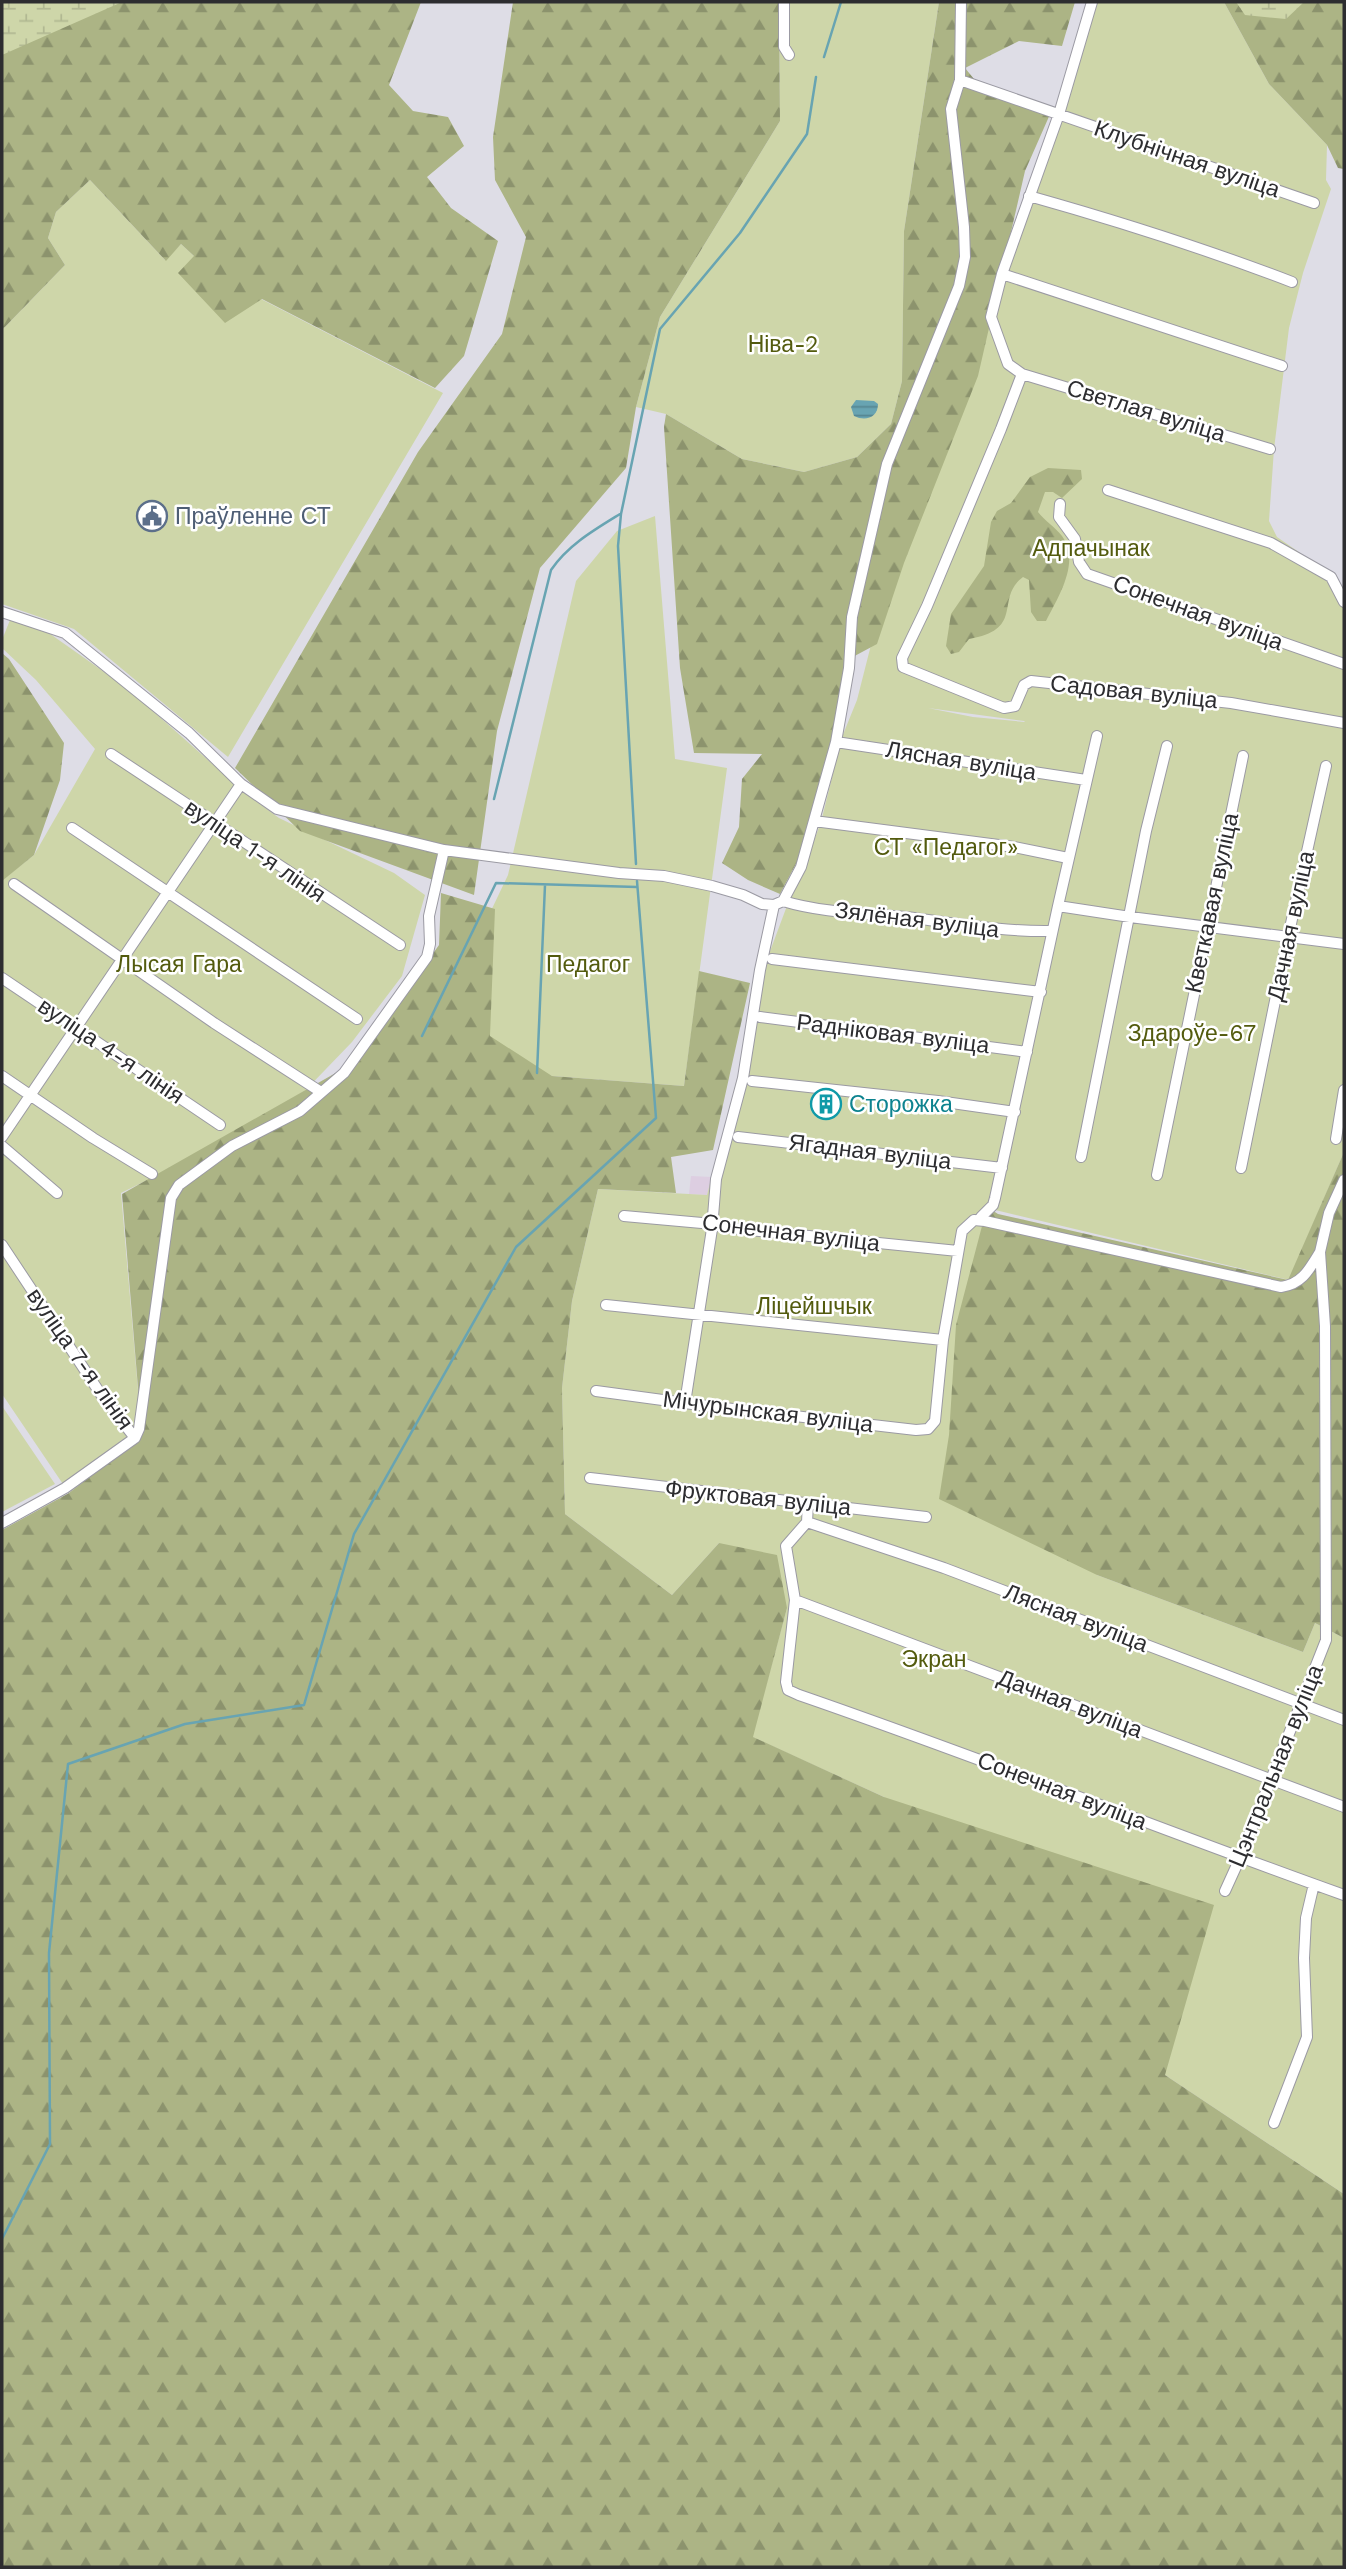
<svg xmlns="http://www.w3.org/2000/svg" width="1346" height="2569" viewBox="0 0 1346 2569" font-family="'Work Sans',sans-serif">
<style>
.industrial{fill:#ddcee1}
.green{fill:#ced6a9;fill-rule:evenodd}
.forest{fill:url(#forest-firs)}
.wetland{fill:url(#wetland-marsh)}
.water{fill:url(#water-rules)}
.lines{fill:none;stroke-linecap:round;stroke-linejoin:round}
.stream{stroke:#68a4b2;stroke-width:2.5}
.street-casing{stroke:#9b9aa3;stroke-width:12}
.street{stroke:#fff;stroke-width:10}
.labels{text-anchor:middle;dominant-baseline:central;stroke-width:5;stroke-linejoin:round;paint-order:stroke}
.street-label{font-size:23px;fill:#2d2d30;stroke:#fff}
.park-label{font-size:23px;fill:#535b0e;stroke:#fff}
.service-label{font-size:23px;fill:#4e5e75;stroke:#fff;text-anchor:start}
.culture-label{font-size:23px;fill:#0d838f;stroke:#fff;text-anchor:start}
</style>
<defs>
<pattern id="forest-firs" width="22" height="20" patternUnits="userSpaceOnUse" patternTransform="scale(1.75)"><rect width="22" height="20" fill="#acb485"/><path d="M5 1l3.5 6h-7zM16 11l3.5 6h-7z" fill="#8c936d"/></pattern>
<pattern id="wetland-marsh" width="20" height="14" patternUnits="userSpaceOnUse" patternTransform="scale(1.75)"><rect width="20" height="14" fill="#ced6a9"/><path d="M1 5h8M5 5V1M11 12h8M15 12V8" fill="none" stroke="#b1b892"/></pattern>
<pattern id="water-rules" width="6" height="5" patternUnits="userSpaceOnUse" patternTransform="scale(1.75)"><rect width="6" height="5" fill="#68a4b2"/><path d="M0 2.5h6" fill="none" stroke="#568691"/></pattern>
</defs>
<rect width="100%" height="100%" fill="#dedde6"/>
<!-- industrial -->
<path class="industrial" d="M691 1176 712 1177 707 1195 689 1194Z"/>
<!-- green -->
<path class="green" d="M779 2H939L904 231 902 381 891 424 857 457 804 472 742 459 666 414 636 407 660 317 780 121Z
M1088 2H1224L1269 84 1327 145 1326 180 1331 189 1303 273 1289 328 1274 449 1269 521 1277 537 1319 566 1344 596V1152L1289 1280 987 1208 1097 1575 1303 1652 1315 1623 1344 1638V2194L1165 2075 884 1797 752 1737 787 1608 719 1543 672 1595 565 1514 562 1388 572 1301 598 1189 707 1195 769 954 819 820 804 867 821 822 842 737 857 700 888 578 1054 113ZM928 708 1024 721 1025 722 973 717Z
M90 180 165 260 181 244 194 256 261 299 443 393 228 757 74 629 2 604V330L65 265 48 238 56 212Z
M655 516 675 759 727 768 684 1086 552 1076 430 1039 508 875 576 581 617 531Z
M10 620 46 631 127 688 244 792 279 818 394 873 425 895 402 976 352 1042 298 1098 225 1142 121 1193 142 1436 69 1493 2 1394V880L34 855 95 749 36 680 2 648V640Z
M2 1406 55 1484 2 1512Z"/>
<!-- forest -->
<path class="forest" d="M2 2H421L389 85 413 111 448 117 464 146 427 177 451 208 498 241 464 356 435 388 262 299 225 323 178 273 194 256 181 244 166 261 90 180 56 212 48 238 65 265 2 330Z
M513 2H779L780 121 660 317 636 407 626 468 540 568 497 731 474 895 300 831 235 768 418 452 502 334 526 237 495 180 493 137Z
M939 2H1075L1062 46 1019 41 965 68 983 90 1051 112 1025 171 978 376 904 563 877 644 849 659 819 820 780 894 748 880 722 863 739 827 742 779 762 754 694 753 680 668 664 427 666 414 742 459 804 472 857 457 891 424 902 381 904 231Z
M1224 2H1344V169L1338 168 1327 145 1269 84Z
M1048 468 1081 470 1082 479 1062 498 1053 492H1045L1038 512C1045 521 1055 527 1062 536 1081 562 1058 597 1046 621H1037L1031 612 1029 580 1023 577C994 599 1026 629 969 639L959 652 951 654 946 646 951 614 984 566 991 522 997 511 1011 503 1030 477Z
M2 653 9 659 64 743 60 780 34 855 2 881Z
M441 893 495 909 490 1036 552 1076 684 1086 699 971 750 983 713 1150 671 1157 676 1193 598 1189 572 1301 562 1388 565 1514 672 1595 719 1543 777 1555 787 1608 753 1737 884 1797 1214 1905 1165 2075 1344 2194V2567H2V1530L69 1493 142 1436 122 1194 355 1062 439 945Z
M1344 1152V1638L1315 1623 1303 1652 1097 1575 939 1499 949 1435 956 1325 987 1207 998 1214 1288 1280Z"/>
<!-- wetland -->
<path class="wetland" d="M2 2H122L2 55Z
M1236 2H1304L1286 19 1245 15Z"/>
<!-- water -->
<path class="water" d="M856 400 874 401 878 404C878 417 866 422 854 416L851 407Z"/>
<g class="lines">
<!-- stream -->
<path class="stream" d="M824 57 841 2
M494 799 551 570C568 545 594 530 620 514
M636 864 618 546 621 514 660 329 740 233 807 134 816 77
M422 1036 496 883 637 887
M537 1073 545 885
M2 2239 50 2144 49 1953 68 1764 185 1724 304 1705 354 1534 516 1247 656 1118 637 881"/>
<!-- street casing -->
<g class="street-casing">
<path id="street" d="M784 2V47L789 55
M1092 2 1059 114 1002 274 991 317 1008 364 1022 374 1270 449
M960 80 1314 203
M1029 196C1118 221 1206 249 1292 282
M1002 274 1282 366
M1022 374 1001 429 927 606 902 658 903 667 1004 708 1015 706 1024 685 1031 681 1231 703 1344 723
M1108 490 1271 543 1331 577 1344 602
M1060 504 1059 517 1075 539 1079 562 1087 574 1344 664
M2 612 65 633 189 733 241 784 277 809 444 850 619 873 664 876 712 886 743 895 762 904 774 905 783 901 801 867 836 742 849 668 852 617 887 464 959 286 965 257 964 227 951 109 960 80 961 2
M836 742 1086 780
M111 754 400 945
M814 821 1014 847 1068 858
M72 828 357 1019
M14 884 214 1023 321 1092
M783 901C822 913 865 913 906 917 955 923 1002 932 1052 931
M1058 906 1097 736
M772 959 1041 992
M2 978 220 1125
M760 1017 1027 1052
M2 1076 93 1138 152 1174
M752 1081 938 1101 1015 1112
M2 1137 241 784
M738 1137 1002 1168
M1336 1139 1344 1090
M2 1146 57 1193
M1081 1157 1146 831 1167 746
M1241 1168 1288 937 1326 766
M1157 1175 1243 756
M624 1216 713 1224 730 1228 958 1251
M985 1221 1281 1287C1302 1284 1309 1270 1320 1252
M2 1245 100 1393 135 1438
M606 1305 943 1340
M596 1391 707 1406 916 1430 928 1429 935 1421 943 1340 962 1231 974 1220 985 1221 981 1217 993 1205 995 1198 1058 906 1130 917 1344 944
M685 1403 712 1229 716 1179 743 1078 760 970 774 905
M590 1478 926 1517
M807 1522 944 1568 1344 1720
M2 1523 65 1488 135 1438 139 1429 171 1198 179 1185 232 1146 300 1111 344 1073 427 957 430 944 429 916 444 850
M795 1600 786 1546 807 1522 808 1503
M1344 1807 795 1600 786 1682 788 1690 799 1695C982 1758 1162 1830 1344 1895
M1225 1891 1240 1858 1326 1640 1325 1326 1320 1252 1329 1213 1344 1180
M1274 2123 1307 2037 1304 1958 1306 1918 1314 1884"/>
</g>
<!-- street -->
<use href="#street" class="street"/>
</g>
<!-- icons -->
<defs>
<g id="civic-ring" transform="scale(1.575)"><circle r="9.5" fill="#fff" stroke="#5c6f8a" stroke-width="1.5"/><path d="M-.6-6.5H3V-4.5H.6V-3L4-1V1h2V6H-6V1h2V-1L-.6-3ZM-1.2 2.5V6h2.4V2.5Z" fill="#5c6f8a"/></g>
<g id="building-ring" transform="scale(1.575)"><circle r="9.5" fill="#fff" stroke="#0f9aa8" stroke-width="1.5"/><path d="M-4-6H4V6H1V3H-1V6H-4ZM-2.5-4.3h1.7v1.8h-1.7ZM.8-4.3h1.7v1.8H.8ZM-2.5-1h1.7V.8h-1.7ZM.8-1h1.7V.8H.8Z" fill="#0f9aa8"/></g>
</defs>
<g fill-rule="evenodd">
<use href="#civic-ring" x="152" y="516"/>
<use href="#building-ring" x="826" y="1104"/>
</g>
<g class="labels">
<!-- street labels -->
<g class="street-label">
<text transform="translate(1187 159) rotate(19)">Клубнічная вуліца</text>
<text transform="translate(1146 411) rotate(17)">Светлая вуліца</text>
<text transform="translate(1198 613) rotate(20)">Сонечная вуліца</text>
<text transform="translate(1134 692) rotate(6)">Садовая вуліца</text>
<text transform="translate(961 761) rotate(9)">Лясная вуліца</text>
<text transform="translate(255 851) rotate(34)">вуліца 1-я лінія</text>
<text transform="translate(1212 903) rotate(-78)">Кветкавая вуліца</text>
<text transform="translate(917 920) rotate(7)">Зялёная вуліца</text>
<text transform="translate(1291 926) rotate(-78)">Дачная вуліца</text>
<text transform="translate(893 1034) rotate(7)">Радніковая вуліца</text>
<text transform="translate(111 1051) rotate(34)">вуліца 4-я лінія</text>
<text transform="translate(870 1152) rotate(7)">Ягадная вуліца</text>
<text transform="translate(791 1233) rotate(7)">Сонечная вуліца</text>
<text transform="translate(80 1359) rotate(55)">вуліца 7-я лінія</text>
<text transform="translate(768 1412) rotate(7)">Мічурынская вуліца</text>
<text transform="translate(758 1498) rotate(6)">Фруктовая вуліца</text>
<text transform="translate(1076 1618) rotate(21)">Лясная вуліца</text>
<text transform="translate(1070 1704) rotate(21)">Дачная вуліца</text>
<text transform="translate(1276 1766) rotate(-68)">Цэнтральная вуліца</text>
<text transform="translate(1062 1791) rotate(21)">Сонечная вуліца</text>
</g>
<!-- park labels -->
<g class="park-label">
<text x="783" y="344">Ніва-2</text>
<text x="1091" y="548">Адпачынак</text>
<text x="946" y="847">СТ «Педагог»</text>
<text x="179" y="964">Лысая Гара</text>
<text x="588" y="964">Педагог</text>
<text x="1192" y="1033">Здароўе-67</text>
<text x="814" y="1306">Ліцейшчык</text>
<text x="934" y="1659">Экран</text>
</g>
<!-- service labels -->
<g class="service-label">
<text x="175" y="516">Праўленне СТ</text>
</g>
<!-- culture labels -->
<g class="culture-label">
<text x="849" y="1104">Сторожка</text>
</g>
</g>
<!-- border -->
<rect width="1346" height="2569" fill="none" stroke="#2d2d30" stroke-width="7"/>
</svg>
